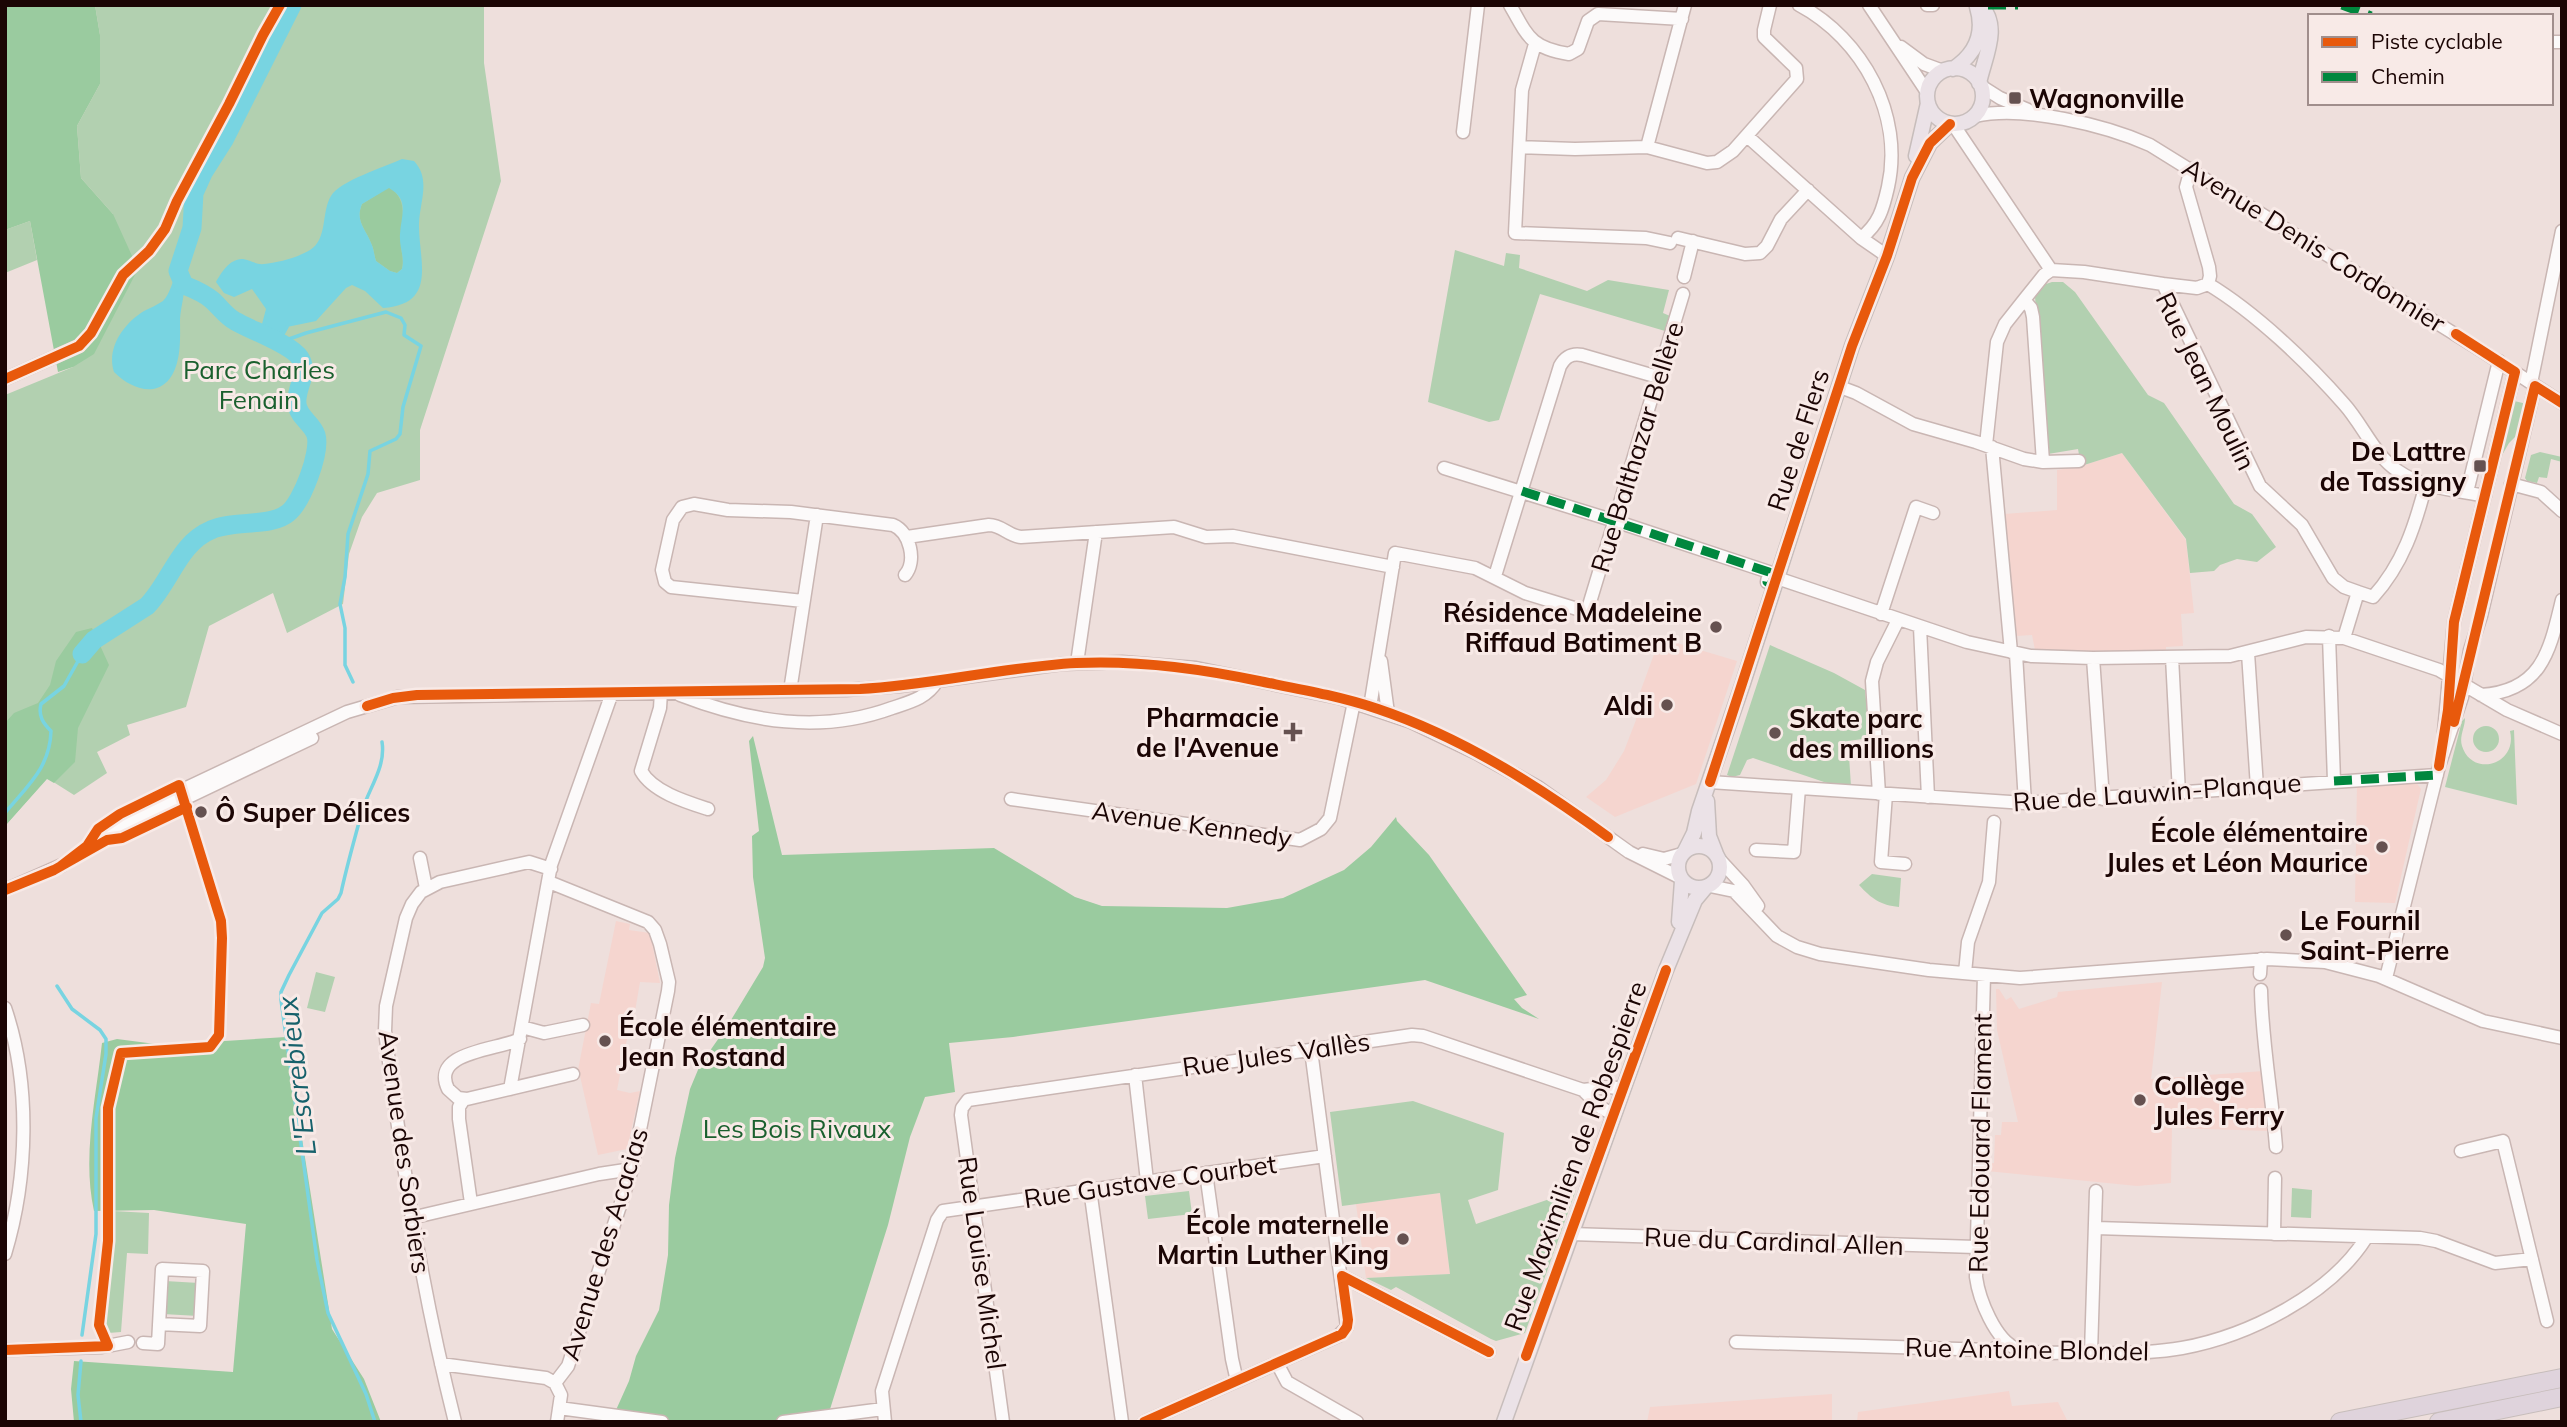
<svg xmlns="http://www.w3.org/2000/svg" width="2567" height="1427" viewBox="0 0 2567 1427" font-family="Mulish,sans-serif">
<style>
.built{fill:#f5d5cf}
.green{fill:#b2d0b0}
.forest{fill:#9acb9f}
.water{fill:#78d4e1;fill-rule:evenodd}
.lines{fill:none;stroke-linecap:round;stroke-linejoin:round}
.stream{stroke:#78d4e1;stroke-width:3.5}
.river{stroke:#78d4e1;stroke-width:19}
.minor-casing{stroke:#c9b6b3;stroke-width:15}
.major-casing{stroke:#c7bdbb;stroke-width:17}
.highway-casing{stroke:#c7bdbb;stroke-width:20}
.minor{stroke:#fcfafa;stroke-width:12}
.major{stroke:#ebe2e7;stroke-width:14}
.highway{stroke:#dfd3dc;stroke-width:18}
.quiet{stroke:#00873e;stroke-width:9;stroke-dasharray:18 9;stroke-linecap:butt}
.cycleway-casing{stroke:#f8eae7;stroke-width:15}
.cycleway{stroke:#e8590c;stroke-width:10}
.poi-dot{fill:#655150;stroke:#f8eae7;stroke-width:2.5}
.labels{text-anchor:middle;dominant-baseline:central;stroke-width:6;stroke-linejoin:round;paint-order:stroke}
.poi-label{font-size:26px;font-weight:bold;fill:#1b0504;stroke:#f8eae7;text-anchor:start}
.street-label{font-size:26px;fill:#1b0504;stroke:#f8eae7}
.park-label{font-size:26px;fill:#1a602e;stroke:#f8eae7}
.water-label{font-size:28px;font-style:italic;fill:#16616b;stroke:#f8eae7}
</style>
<rect width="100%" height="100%" fill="#eedfdc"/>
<!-- built -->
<path class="built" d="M2122 453 2186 540 2194 613 2181 614 2183 646 2166 647V651L2153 652 2084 653 2035 650 2032 635 2016 636 2014 628 2004 514 2057 510V470L2081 466Z
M1660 638 1737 661 1696 784 1615 817 1586 797 1606 780 1624 751 1636 720 1635 706Z
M2415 781 2421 789 2420 793 2395 903 2355 902 2357 783Z
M616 921 630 924 629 930 650 933 660 983 640 982 632 1029H629L617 1090 630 1093 640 1091 627 1149 598 1155 580 1076 577 1075 591 1003 599 1004Z
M2162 982 2151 1079 2264 1071 2270 1131 2172 1128 2171 1183 2137 1186 1987 1171V1164L1994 1163 1995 1135H2001L2002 1122H2018L1997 1030 1996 989H1999L2006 1000 2011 997 2019 1009 2057 997 2058 992Z
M1440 1193 1450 1274 1366 1278 1356 1204Z
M2009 1391 2012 1406 2058 1402 2068 1422H1857L1858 1412Z
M1832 1394V1422H1647L1650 1407Z"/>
<!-- green -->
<path class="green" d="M95 5H484V63L501 181 420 430V480L377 493 362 517 349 554 343 604 287 633 273 593 209 626 186 707 127 725 130 735 97 752 107 773 74 795 47 778 5 826V395L73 367 113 214 81 178 77 126 100 84V35Z
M30 221 37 260 5 273V230Z
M1455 250 1504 266 1506 253 1520 255 1519 268 1587 291 1608 280 1669 290 1663 313 1670 316 1665 331 1540 294 1499 420 1489 422 1428 402Z
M2052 282H2063L2075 292 2148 395 2164 403 2234 504 2252 514 2276 547 2257 562 2237 559 2220 565 2214 571 2190 573 2186 539 2122 453 2081 466 2078 449 2048 454 2035 297 2046 284Z
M2510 400 2527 404 2521 431 2509 443 2501 457 2479 547 2475 546Z
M2540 452 2562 457V462L2551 459 2547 478 2539 477 2537 483 2527 481 2525 478 2531 455Z
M1770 645 1834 673 1865 690 1870 738 1848 741 1851 786 1827 783 1753 758 1747 760 1740 775 1732 777 1727 775Z
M2465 718C2465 728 2459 736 2462 746 2472 778 2518 765 2510 731L2514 730 2517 805 2445 787 2462 721Z
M2473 739a13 13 0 1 1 26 0a13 13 0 1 1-26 0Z
M1872 874 1901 878 1899 907C1880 905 1872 899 1859 885Z
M316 972 335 977 325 1012 307 1008Z
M1413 1101 1504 1133 1498 1190 1468 1200 1476 1224 1576 1190 1525 1333 1496 1341 1491 1339 1396 1287 1391 1290 1366 1278 1450 1274 1440 1193 1342 1206 1330 1112Z
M2292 1188 2312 1190 2311 1218 2291 1217Z
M1189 1191 1192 1214 1148 1219 1145 1196Z
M113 1211 149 1213 148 1254 127 1253 121 1332 108 1333 102 1326V1315L113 1243Z
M165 1281 199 1283 198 1316 163 1314Z"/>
<!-- forest -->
<path class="forest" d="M5 5H95L100 35V84L77 126 81 178 113 214 138 269 94 354 73 367 58 372 30 221 5 230Z
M389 187C411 201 400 225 401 246 402 255 404 260 402 269L397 273 390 271 376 261C374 255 374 249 371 243 365 228 355 221 362 204Z
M92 628 109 665 78 728 75 762 54 783 47 779 5 826V723L14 713 38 703 50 685 56 661 76 632Z
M753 736 782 855 994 848 1075 897 1102 906 1227 908 1283 898 1344 870 1371 847 1396 817 1397 821 1429 855 1527 995 1514 999 1522 1008 1539 1019 1425 980 1013 1037 949 1043 955 1092 925 1097 910 1137 888 1225 826 1422H614L616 1410 629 1381 636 1356 659 1310 668 1255 669 1205 675 1158 690 1089 700 1065 728 1025 763 967 765 958 753 877 752 836 759 831 749 741Z
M286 1037 332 1329 364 1379 381 1422H74L71 1389 74 1361 233 1372 246 1224 154 1210 94 1211C82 1157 96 1098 102 1043L117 1039 163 1045Z"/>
<!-- water -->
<path class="water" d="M402 159 414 161C431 179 420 201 419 223 418 259 439 304 383 308L365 291 352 285 346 288 316 321 287 327 275 342 264 335 262 324 266 309 252 289 234 297 224 293 216 282C221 273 230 258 243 259 250 260 257 265 264 264 277 263 299 257 310 250 328 239 321 212 331 196 339 181 385 167 402 159ZM389 188C410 200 401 215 400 234 399 247 405 257 402 269L397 273 390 271 376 261C374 255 374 249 371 243 365 228 355 221 362 204Z
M178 271C188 293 182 296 180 319 180 333 181 349 177 363 167 399 136 394 114 372 106 348 124 323 144 311 150 308 157 305 163 301 171 293 172 280 178 271Z"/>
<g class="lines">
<!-- stream -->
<path class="stream" d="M287 327 278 343 306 333 386 312 401 318 405 325 404 335 421 346 403 407 400 434 396 439 370 451 368 474 348 534 345 577 340 604 345 628V665L353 682
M5 813C27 786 50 768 51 731 43 723 38 716 41 704L64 686 82 654
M57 986 72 1009 100 1030 106 1039V1054L96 1118V1234L82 1335
M81 1422 78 1395 81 1361
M375 1422 366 1394 328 1313 317 1260 281 1000V992L289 975 322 913 338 899 341 893C347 865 355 838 362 811 369 788 386 767 382 742"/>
<!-- river -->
<path class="river" d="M82 654 94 640 147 606C170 583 179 543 211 530 233 520 272 527 288 513 302 502 321 452 316 435 312 423 298 417 297 404 295 387 310 374 300 358 291 344 250 330 235 321 226 316 220 307 212 300 204 293 194 289 184 285L178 271 192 228 194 193 203 173 224 140 292 5"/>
<!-- minor casing -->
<g class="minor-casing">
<path id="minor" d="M1510 5C1528 37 1531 48 1569 54L1578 49 1588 21 1598 14 1682 19
M1799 5C1863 39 1904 115 1888 187 1883 209 1879 224 1861 238
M1869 5 1927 92
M1927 5H1933
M2551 42H2562
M1535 44 1522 90 1515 233 1646 238 1670 243
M1901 47 1924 64 1943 71
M1981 86 2000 98 2028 110
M1975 116C2023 105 2105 125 2150 145L2482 351 2562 403
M1953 124 2051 270
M1463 132 1478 5
M1747 136 1861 238 1887 256
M1520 147 1575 149 1647 147 1707 163 1717 162 1733 151 1797 79 1796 68 1764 37V30L1770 5
M1647 147 1685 5
M2191 169 2186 187 2209 267 2210 276 2208 284
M1678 238 1745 254 1760 253 1767 246 1781 219 1808 190
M2051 270 2084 272 2163 284 2260 486 2302 525 2333 578 2344 587 2358 592
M1684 277 1693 241
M2163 284 2197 288 2208 284
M2208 284C2256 313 2307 362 2344 404 2363 425 2374 455 2398 471 2422 488 2456 490 2485 496
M2024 300 2031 308 2033 317 2043 462
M5 379 79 346
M2531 383 2562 231
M1840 387 1856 393 1913 424 1976 442 2024 459 2043 462 2079 461
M1986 445 1997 342 2005 324 2024 300 2044 275 2051 270
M1992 447 2011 652
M1444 468 1615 521 1769 572 1767 582 1775 585
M2511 484 2541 492 2562 511
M2467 492 2499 361
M907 537 989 525C1002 525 1008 536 1021 537L1174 527 1206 537 1233 536 1393 567
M1495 576 1560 366C1565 357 1571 353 1582 355L1658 377
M1777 578 1967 642 2031 656 2093 658 2230 656 2306 637 2344 638 2439 670 2507 710 2562 734
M803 601 671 587 665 582 662 570 673 520 682 507 694 504 728 510 791 512 893 525C910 532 917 561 905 575
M1881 614 1916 507 1933 513
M1920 627 1928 797
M2329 636 2334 781
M2344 638 2358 592 2373 597C2403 564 2415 526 2426 484
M2248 653 2257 787
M2016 654 2025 803
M2172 657 2179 793
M2093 658 2103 799
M1381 661 1388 713
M1077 663 1096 532
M790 691 817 515
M661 692 660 708 641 771C653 792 686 802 708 809
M680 695C750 722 821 734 892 708 910 702 927 698 937 681
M2481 695C2543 691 2550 649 2562 600
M1370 707 1395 553 1475 568 1525 593 1587 612 1683 294
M2444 732 2454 622 2515 372
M1710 782 2025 803 2437 775
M1879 794 1872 681 1877 662 1898 620
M1886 794 1881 862 1905 864
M1011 799 1300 840 1321 829 1330 818 1354 702
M118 833 142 819 312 738
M1756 850 1794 852 1799 788
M1643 854 1664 859 1682 854
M420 858 426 888
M1719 859 1743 885 1758 906
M61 866 142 809 347 712 398 697 846 690 900 686 1062 664 1122 662 1196 668 1339 698 1411 722 1476 753 1538 787 1629 852 1681 878
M549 882 648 922 655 930 660 944 669 982 668 991 632 1169 568 1366 555 1383
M1710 886 1734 891 1777 936 1797 947 1820 954 1929 970 2020 978 2267 959 2325 962 2379 976 2483 1021 2562 1038
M5 890 66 863
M1965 973 1968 942 1989 882 1994 822
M2260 974 2261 959
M1984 975 1976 1277C1979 1299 1995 1340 2017 1349 2030 1355 2060 1352 2076 1353 2111 1354 2147 1354 2182 1348 2248 1336 2330 1295 2366 1238
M2386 978 2439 766 2462 697 2470 650 2481 616 2535 386
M2261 990C2262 1043 2272 1094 2276 1147
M5 1008C31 1084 28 1178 5 1254
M522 1027 544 1033 583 1025
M520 1039C499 1050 430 1051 448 1089L458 1098 467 1099 573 1074
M1135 1075 1147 1181
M510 1089 551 865 612 693
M1583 1090 1600 1107 1614 1115
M464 1099 459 1107V1119L471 1203
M2461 1151 2503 1141 2547 1321
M1206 1173 1232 1359 1237 1381
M1090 1189 1122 1422
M411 1218 599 1174 632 1169
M2096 1228 2420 1238 2436 1241 2495 1263 2532 1259
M1571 1234 1976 1247
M2274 1234 2275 1178
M1342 1276 1489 1352
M1736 1342 1990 1350 2009 1344
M143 1343 158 1344 162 1269 203 1271 200 1326 159 1324
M5 1350 102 1347 128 1342
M2091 1353 2096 1191
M1277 1363 1287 1382 1357 1422
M441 1364 546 1378 555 1383
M555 1383 561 1395 557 1422
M559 1408 662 1422
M455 1422C422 1291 402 1164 385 1031L386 1006 406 918 412 904 421 892 440 882 529 862 551 869
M783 1422 883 1409
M885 1422 882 1391 937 1220 943 1211 1325 1156
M1003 1422 961 1115 962 1108 968 1100 1412 1035 1423 1036 1583 1090 1610 1087 1623 1089
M1144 1422 1338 1336 1347 1327 1311 1050"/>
</g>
<!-- major casing -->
<g class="major-casing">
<path id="major" d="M1927 96a28 28 0 1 1 56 0a28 28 0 1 1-56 0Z
M1953 69C1976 54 1985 33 1977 7
M1979 83C1984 58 2002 26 1980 5
M1916 156 1928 103
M1707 801 1709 836 1716 854
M1678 867a21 21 0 1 1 42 0a21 21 0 1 1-42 0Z
M1685 851 1694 833 1699 811 1743 683 1852 346 1887 256 1912 178 1930 143 1950 124
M1679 922 1682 881
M1504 1422 1666 970 1695 900 1705 888"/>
</g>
<!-- highway casing -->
<g class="highway-casing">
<path id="highway" d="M2340 1422 2562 1378
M2439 1422 2562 1397"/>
</g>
<!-- minor -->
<use href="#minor" class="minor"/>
<!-- major -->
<use href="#major" class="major"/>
<!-- highway -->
<use href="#highway" class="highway"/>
<!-- quiet -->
<path class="quiet" d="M1988 5H2018
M2342 5 2371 16
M1522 491 1769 572 1767 582 1771 584
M2334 781 2437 775"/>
<!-- cycleway casing -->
<g class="cycleway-casing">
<path id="cycleway" d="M5 379 79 346 91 333 123 275 149 251 165 229 177 201 229 104 263 35 280 5
M367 706 393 698 417 695 860 689C933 685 1003 667 1076 663 1139 660 1198 668 1259 681 1299 689 1339 696 1378 709 1461 737 1537 785 1608 837
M2454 722 2535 386 2562 403
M2439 766 2448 710 2454 622 2515 372 2456 334
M1710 782 1852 346 1887 256 1912 178 1930 143 1950 124
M5 890 54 870 107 840 122 838 187 807
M1342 1276 1489 1352
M5 1350 108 1346 99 1325 108 1241V1108L121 1053 210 1047 219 1035 222 938 221 921 179 785 120 814 98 829 87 846 61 866
M1526 1356 1666 970
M1144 1422 1342 1334 1347 1327 1348 1320 1342 1276"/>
</g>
<!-- cycleway -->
<use href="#cycleway" class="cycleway"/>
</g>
<!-- markers -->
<g class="poi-dot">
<rect x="2008" y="91" width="14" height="14" rx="3.5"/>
<rect x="2473" y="459" width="14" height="14" rx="3.5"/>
<circle cx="1716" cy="627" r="7"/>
<circle cx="1667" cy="705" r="7"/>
<path d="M1289.5 721.5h7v7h7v7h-7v7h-7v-7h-7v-7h7z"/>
<circle cx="1775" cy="733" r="7"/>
<circle cx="201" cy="812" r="7"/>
<circle cx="2382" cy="847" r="7"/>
<circle cx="2286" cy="935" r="7"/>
<circle cx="605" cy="1041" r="7"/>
<circle cx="2140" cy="1100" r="7"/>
<circle cx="1403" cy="1239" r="7"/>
</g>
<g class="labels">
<!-- poi labels -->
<g class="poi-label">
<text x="2029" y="98">Wagnonville</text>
<text x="2466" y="451" text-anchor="end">De Lattre<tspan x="2466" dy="30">de Tassigny</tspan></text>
<text x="1702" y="612" text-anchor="end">Résidence Madeleine<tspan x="1702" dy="30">Riffaud Batiment B</tspan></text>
<text x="1653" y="705" text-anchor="end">Aldi</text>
<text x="1279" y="717" text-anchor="end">Pharmacie<tspan x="1279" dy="30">de l'Avenue</tspan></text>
<text x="1789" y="718">Skate parc<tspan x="1789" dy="30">des millions</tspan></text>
<text x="215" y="812">Ô Super Délices</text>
<text x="2368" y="832" text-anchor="end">École élémentaire<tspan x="2368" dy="30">Jules et Léon Maurice</tspan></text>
<text x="2300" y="920">Le Fournil<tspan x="2300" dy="30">Saint-Pierre</tspan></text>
<text x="619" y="1026">École élémentaire<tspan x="619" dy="30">Jean Rostand</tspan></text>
<text x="2154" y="1085">Collège<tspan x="2154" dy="30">Jules Ferry</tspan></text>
<text x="1389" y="1224" text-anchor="end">École maternelle<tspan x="1389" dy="30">Martin Luther King</tspan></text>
</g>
<!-- street labels -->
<g class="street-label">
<text transform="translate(2314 245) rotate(32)">Avenue Denis Cordonnier</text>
<text transform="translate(2206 381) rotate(64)">Rue Jean Moulin</text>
<text transform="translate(1798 440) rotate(-72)">Rue de Flers</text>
<text transform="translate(1637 447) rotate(-73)">Rue Balthazar Bellère</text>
<text transform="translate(2157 792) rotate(-4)">Rue de Lauwin-Planque</text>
<text transform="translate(1192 824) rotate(8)">Avenue Kennedy</text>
<text transform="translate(1276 1054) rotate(-8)">Rue Jules Vallès</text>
<text transform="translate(1980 1143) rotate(-89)">Rue Edouard Flament</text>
<text transform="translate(405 1152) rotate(82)">Avenue des Sorbiers</text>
<text transform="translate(1575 1156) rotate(-70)">Rue Maximilien de Robespierre</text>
<text transform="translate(1150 1181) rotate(-8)">Rue Gustave Courbet</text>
<text transform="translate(1774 1241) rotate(2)">Rue du Cardinal Allen</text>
<text transform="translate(604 1244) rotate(-73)">Avenue des Acacias</text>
<text transform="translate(982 1263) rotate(82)">Rue Louise Michel</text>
<text transform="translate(2027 1349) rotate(1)">Rue Antoine Blondel</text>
</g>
<!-- park labels -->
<g class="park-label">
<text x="259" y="369">Parc Charles<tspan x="259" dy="30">Fenain</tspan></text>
<text x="797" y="1128">Les Bois Rivaux</text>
</g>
<!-- water labels -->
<g class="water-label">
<text transform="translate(296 1076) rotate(-97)">L'Escrebieux</text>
</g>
</g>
<!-- border -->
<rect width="2567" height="1427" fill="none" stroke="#1b0504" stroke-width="14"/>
<!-- legend -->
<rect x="2308" y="14" width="245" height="91" fill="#f8eae7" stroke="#a08e8c" stroke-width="2"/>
<rect x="2322" y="37" width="35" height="10" fill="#e8590c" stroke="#a08e8c" stroke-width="2"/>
<text x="2371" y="49" font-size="21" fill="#1b0504">Piste cyclable</text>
<rect x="2322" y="72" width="35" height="10" fill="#00873e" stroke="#a08e8c" stroke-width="2"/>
<text x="2371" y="84" font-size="21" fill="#1b0504">Chemin</text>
</svg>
